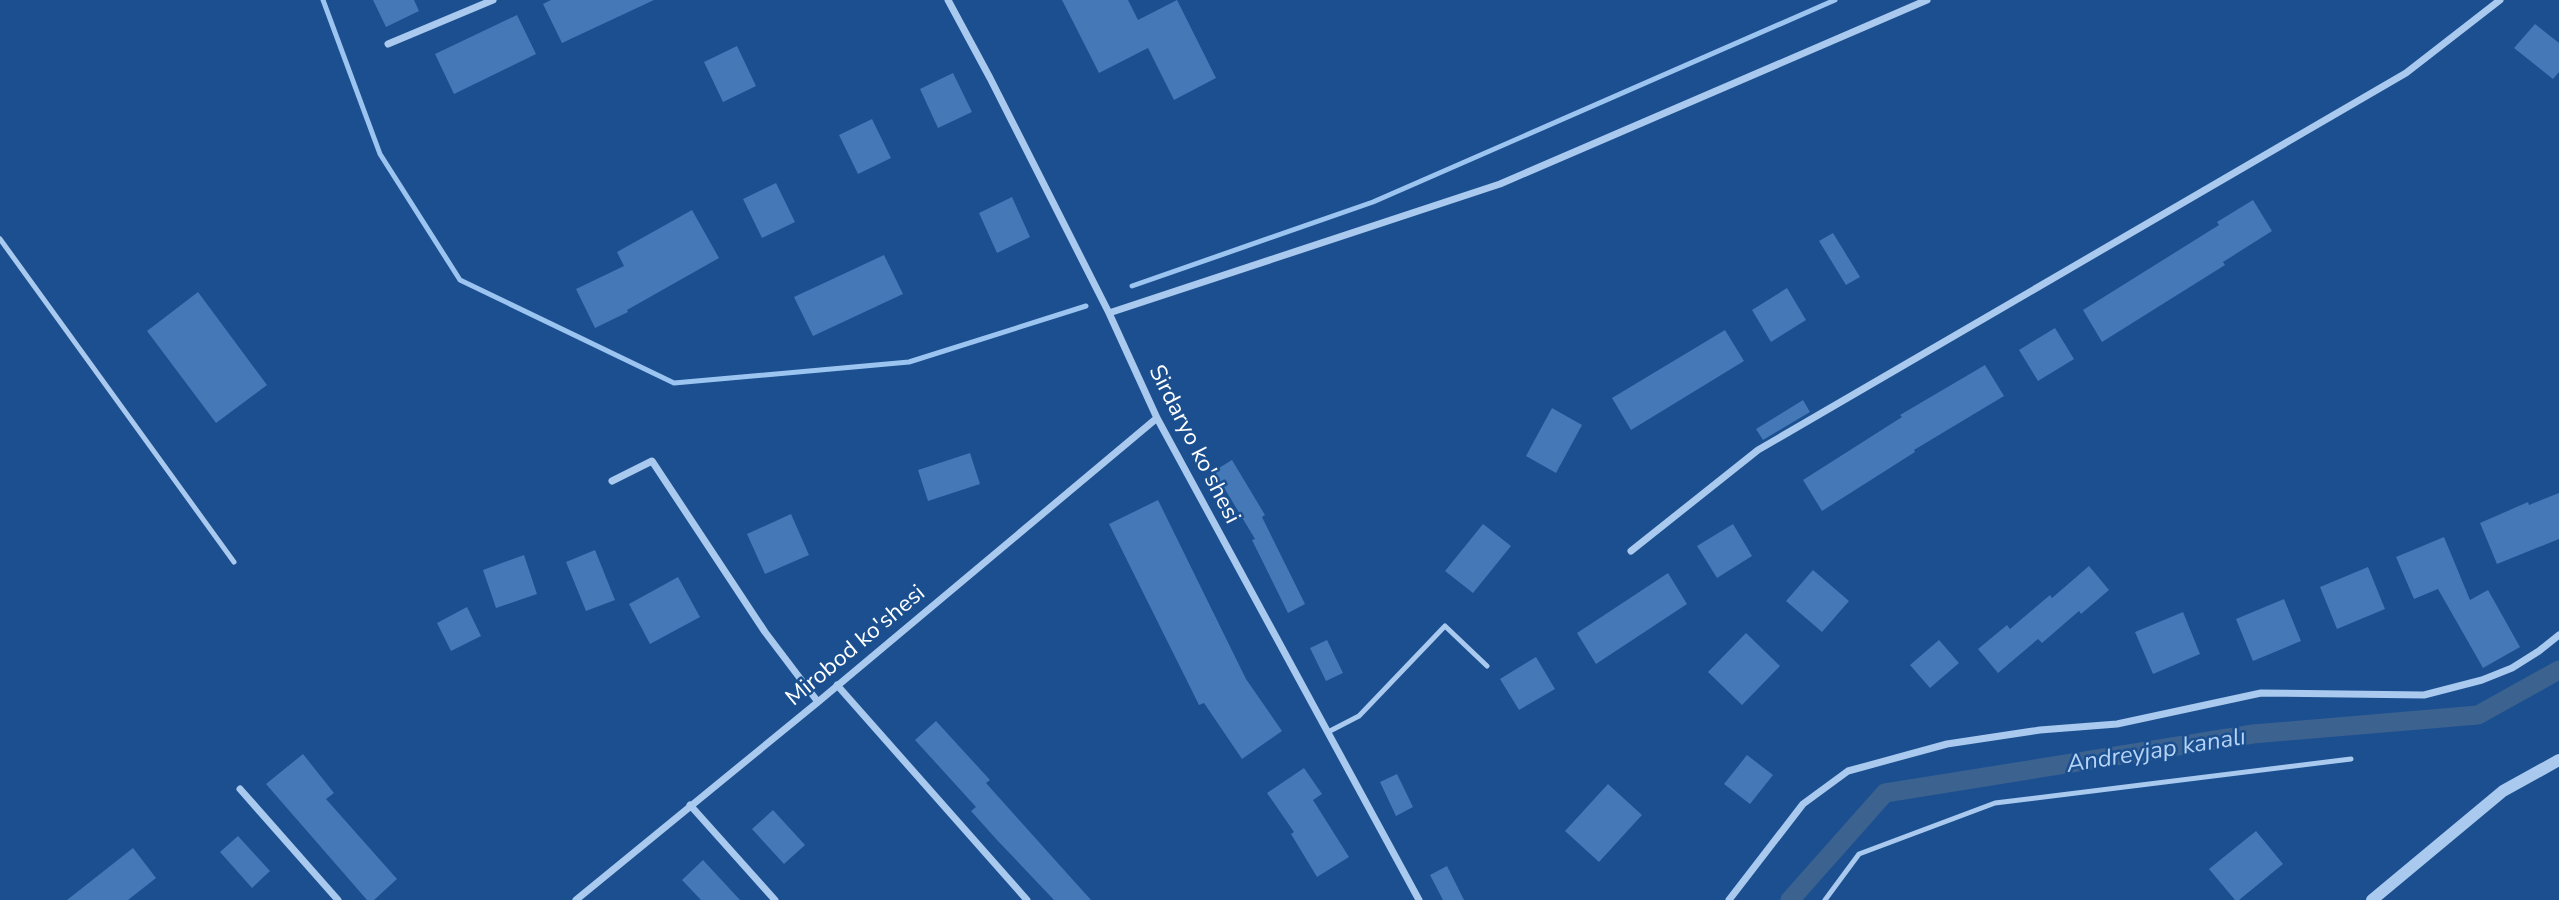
<svg xmlns="http://www.w3.org/2000/svg" width="2559" height="900" viewBox="0 0 2559 900" font-family="'Nunito Sans',sans-serif">
<style>
.lines{fill:none;stroke-linecap:round;stroke-linejoin:round}
.stream{stroke:#9cc4f0;stroke-width:5}
.canal{stroke:#3c6290;stroke-width:19}
.building{fill:#4478b7}
.service{stroke:#a9c9ee;stroke-width:5}
.minor{stroke:#a9c9ee;stroke-width:7}
.tertiary{stroke:#a9c9ee;stroke-width:12}
.labels{text-anchor:middle;dominant-baseline:central;stroke-width:5;stroke-linejoin:round;paint-order:stroke}
.street-label{font-size:23px;fill:#fff;stroke:#1b4f8f}
.water-label{font-size:24px;font-style:italic;fill:#b5d3f5;stroke:#1b4f8f}
</style>
<rect width="100%" height="100%" fill="#1b4f8f"/>
<g class="lines">
<!-- stream -->
<path class="stream" d="M323 0 380 154 460 280 674 383 909 362 1086 306
M1132 286 1373 202 1835 0"/>
<!-- canal -->
<path class="canal" d="M1790 900 1885 793 2253 734 2478 715 2559 670"/>
</g>
<!-- building -->
<path class="building" d="M373 0H414L419 11 386 27Z
M551 0H654L562 43 543 4Z
M1062 0H1128L1138 20 1177 0 1216 78 1174 100 1148 48 1099 73Z
M517 15 536 54 454 94 435 54Z
M2535 24 2559 43V72L2553 79 2514 48Z
M737 46 756 86 723 102 704 62Z
M953 73 972 112 938 128 920 89Z
M872 119 891 158 858 174 839 135Z
M776 183 795 222 762 238 743 199Z
M1012 197 1030 237 997 253 979 213Z
M2253 200 2272 231 2223 262 2225 265 2102 342 2083 310 2219 225 2217 222Z
M692 210 719 258 627 310 628 312 595 328 576 289 624 266 617 252Z
M1833 233 1860 277 1846 285 1819 241Z
M884 255 903 294 813 336 794 297Z
M1787 288 1806 320 1771 342 1752 310Z
M198 292 267 385 216 423 147 331Z
M2055 328 2074 359 2038 381 2019 350Z
M1725 330 1744 361 1631 430 1612 398Z
M1985 365 2004 396 1914 450 1915 452 1822 511 1803 480 1902 417 1900 415Z
M1803 400 1810 412 1763 440 1756 429Z
M1552 408 1582 425 1556 473 1526 456Z
M970 453 980 484 928 501 918 470Z
M1232 460 1265 515 1262 517 1305 604 1288 613 1252 540 1255 539 1214 471Z
M2559 493V539L2497 564 2480 523 2528 502 2529 505Z
M1158 500 1246 679 1282 731 1242 759 1204 703 1199 705 1109 524Z
M791 514 809 555 765 574 747 534Z
M1483 524 1511 546 1473 593 1445 571Z
M1733 524 1752 556 1717 578 1697 546Z
M2444 537 2470 600 2488 590 2520 647 2483 668 2438 589 2414 599 2396 557Z
M595 550 615 600 586 611 566 562Z
M524 555 537 594 496 608 483 570Z
M2089 566 2109 590 2081 614 2079 611 2042 643 2038 639 1998 673 1978 649 2007 625 2010 629 2050 595 2052 598Z
M2368 567 2385 609 2337 629 2320 587Z
M1813 570 1849 601 1822 632 1786 601Z
M1668 573 1687 604 1596 664 1577 633Z
M678 577 700 617 650 644 629 604Z
M2284 599 2301 641 2253 661 2236 619Z
M467 607 481 636 451 651 437 623Z
M2183 612 2200 654 2153 674 2135 632Z
M1746 633 1780 666 1742 705 1708 672Z
M1327 640 1343 673 1326 681 1310 648Z
M1939 640 1959 663 1930 688 1910 665Z
M1536 657 1555 689 1519 710 1500 679Z
M936 721 990 780 986 783 1091 900H1054L997 840 971 811 976 807 915 740Z
M303 754 334 793 326 799 397 879 374 900H367L266 784Z
M1747 755 1773 775 1750 804 1724 784Z
M1304 768 1322 794 1313 800 1349 857 1317 877 1291 834 1294 832 1267 793Z
M1397 774 1413 807 1396 816 1380 782Z
M1608 784 1642 815 1599 862 1565 831Z
M773 810 805 845 784 864 752 829Z
M2256 831 2283 864 2239 900H2235L2209 869Z
M238 836 270 871 252 888 220 852Z
M133 848 156 878 128 900H67Z
M703 860 740 900H701L682 880Z
M1447 866 1464 900H1443L1430 875Z"/>
<g class="lines">
<!-- service -->
<path class="service" d="M0 239 234 562
M1328 732 1359 716 1445 626 1487 666
M1825 900 1859 854 1995 803 2351 759"/>
<!-- minor -->
<path class="minor" d="M948 0 990 78 1109 313 1157 418 1419 900
M388 44 493 0
M1109 313 1500 184 1927 0
M612 481 652 461 765 632 818 702
M1631 551 1758 450 2406 73 2500 0
M837 685 1027 900
M240 789 338 900
M690 805 775 900
M576 900 818 702 1157 418
M1729 900 1803 804 1848 771 1947 744 2040 730 2117 724 2261 693 2424 695 2482 680 2512 668 2539 651 2559 635"/>
<!-- tertiary -->
<path class="tertiary" d="M2372 900 2503 791 2559 760"/>
</g>
<g class="labels">
<!-- street labels -->
<g class="street-label">
<text transform="translate(1195 444) rotate(63)">Sirdaryo ko'shesi</text>
<text transform="translate(855 645) rotate(-40)">Mirobod ko'shesi</text>
</g>
<!-- water labels -->
<g class="water-label">
<text transform="translate(2156 750) rotate(-9)">Andreyjap kanalı</text>
</g>
</g>
</svg>
